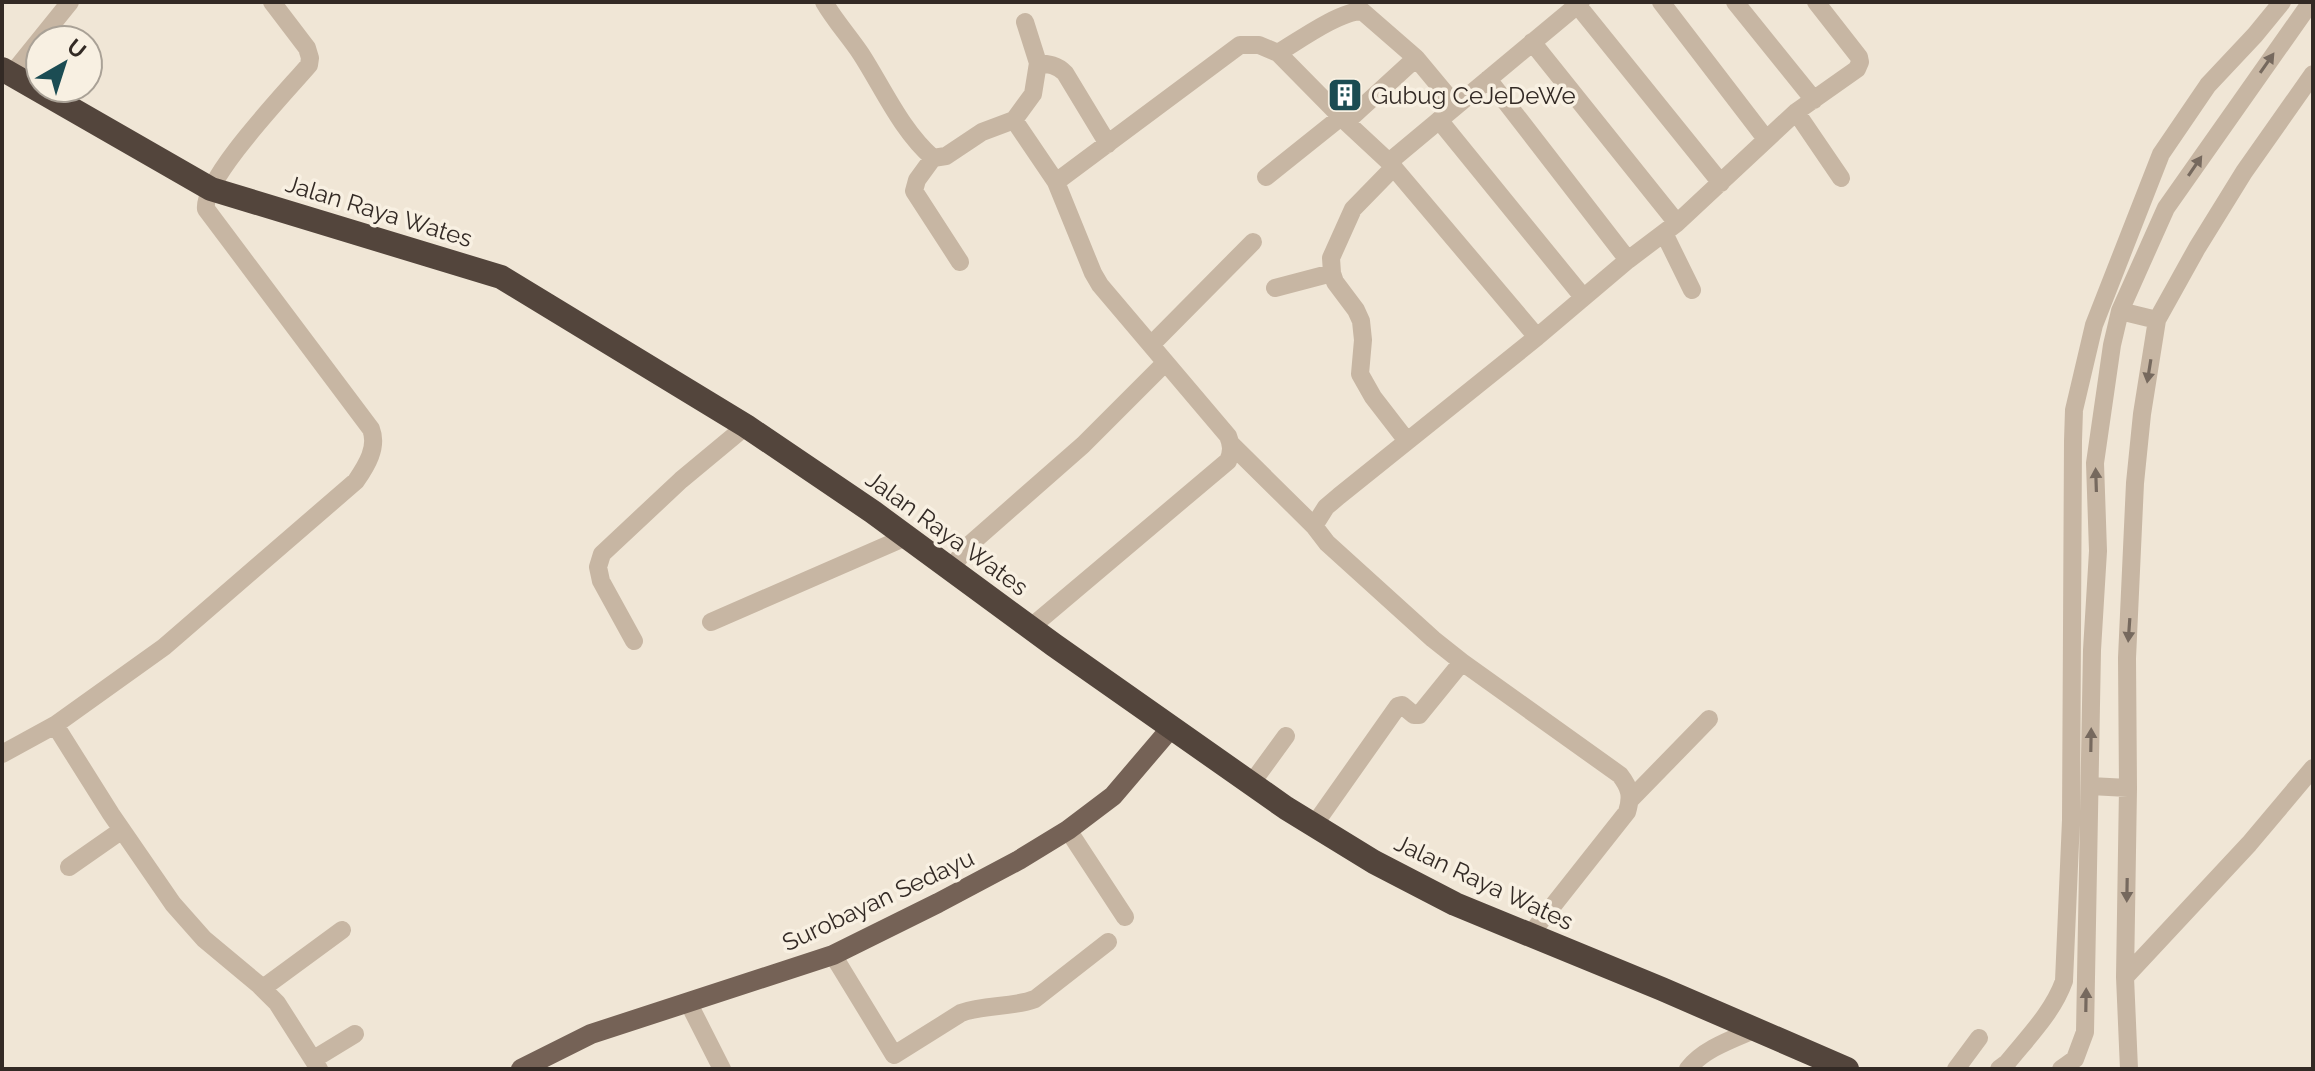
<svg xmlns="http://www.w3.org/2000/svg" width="2315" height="1071" viewBox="0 0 2315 1071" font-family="Raleway,sans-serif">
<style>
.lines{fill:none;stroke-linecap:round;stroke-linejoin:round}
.minor{stroke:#c7b6a3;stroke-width:18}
.major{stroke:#756256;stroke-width:20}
.highway{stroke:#53453c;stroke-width:24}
.oneway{fill:#76695e}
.labels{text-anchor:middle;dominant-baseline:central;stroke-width:7;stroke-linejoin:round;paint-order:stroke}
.poi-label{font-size:24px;fill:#332a25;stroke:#f8f0e2;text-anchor:start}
.street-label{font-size:24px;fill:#332a25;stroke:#f8f0e2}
</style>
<rect width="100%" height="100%" fill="#f0e6d6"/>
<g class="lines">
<!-- minor -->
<path class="minor" d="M824 2C835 21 849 36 861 54 883 88 901 130 933 158L946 156 982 132 1014 120 1033 94 1038 63 1025 22
M1575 2 1721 183
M1661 2 1766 139
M1735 2 1814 100
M1532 42 1677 223
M1278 53 1346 122 1389 162 1537 337
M1416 58 1456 106
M1038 63C1049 64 1057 65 1065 73L1108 144
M12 74 70 2
M1488 79 1628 260
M1796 112 1841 178
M1014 120 1056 182 1093 273 1100 285 1228 436C1232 445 1232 452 1228 461L1030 628
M1439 120 1583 297
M933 158 917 180 914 191 960 262
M1389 162 1581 2
M1394 167 1353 209 1331 258 1332 273 1335 282 1356 310 1361 321 1363 340 1360 374 1373 397 1407 441
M1266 177 1341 117
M1056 182 1240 45H1259L1278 53C1298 41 1340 11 1362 11L1416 58 1346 122
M1664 233 1692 290
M1275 288 1332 273
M2120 311 2157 320
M1151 345 1253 242
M1231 444 1314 526
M950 570 968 546 1083 445 1165 363
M711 622 906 537
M634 641 601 581 598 567 602 554 681 480 746 426
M55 725 111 814 173 904 204 939 258 984 277 1003 319 1069
M2 754 55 725 164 647 356 481C367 465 378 447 371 429L206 209C202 179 287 91 309 65L310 58 307 48 272 2
M1251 784 1286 736
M2090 786 2128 788
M1631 799 1709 719
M1314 825 1398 706 1402 705 1414 715H1419L1462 662
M1068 830 1125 917
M69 867 122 830
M1529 936 1627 812C1632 796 1630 788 1620 775L1462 662 1433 639 1327 543 1314 526 1326 507 1339 496 1537 337 1628 260 1677 223 1796 112 1857 69 1860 62 1859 57 1816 2
M833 955 894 1055 961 1013C985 1004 1012 1008 1035 999L1108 942
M2125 977 2249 844 2313 768
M263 988 342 930
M688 1002 722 1069
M314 1059 355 1034
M1688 1069C1703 1049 1733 1039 1756 1029
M1956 1069 1979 1038
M1999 1069 2007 1063C2028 1037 2053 1012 2064 981L2071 820 2073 441 2074 410 2094 325 2161 154 2208 85 2255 35 2282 2
M2061 1069 2075 1059 2085 1032 2092 650 2098 551 2095 463 2112 345 2120 311 2166 208 2311 2
M2129 1069 2125 977 2128 788 2127 658 2135 483 2142 414 2157 320 2197 248 2244 172 2313 74"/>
<!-- major -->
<path class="major" d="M521 1069 591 1034 833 955 938 903 1019 860 1068 830 1113 796 1171 728"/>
<!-- highway -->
<path class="highway" d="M2 69 211 189 501 277 746 426 873 512 1054 645 1286 808 1374 862 1455 904 1662 989 1847 1069"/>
</g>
<!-- one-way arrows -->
<defs><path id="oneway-solid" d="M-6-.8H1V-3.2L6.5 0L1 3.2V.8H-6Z" transform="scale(2)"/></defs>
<g class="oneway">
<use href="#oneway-solid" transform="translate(2267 63) rotate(-55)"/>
<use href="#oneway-solid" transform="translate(2195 166) rotate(-56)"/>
<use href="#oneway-solid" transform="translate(2149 371) rotate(99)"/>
<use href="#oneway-solid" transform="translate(2096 480) rotate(-92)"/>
<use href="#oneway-solid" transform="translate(2129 630) rotate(94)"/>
<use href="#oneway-solid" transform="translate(2091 740) rotate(-89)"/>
<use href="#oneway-solid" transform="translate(2127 890) rotate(91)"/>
<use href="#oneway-solid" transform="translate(2086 1000) rotate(-89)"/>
</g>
<!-- icons -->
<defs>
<g id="building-square" transform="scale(1.8)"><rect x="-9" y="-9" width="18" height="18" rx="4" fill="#1b4c53" stroke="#f8f0e2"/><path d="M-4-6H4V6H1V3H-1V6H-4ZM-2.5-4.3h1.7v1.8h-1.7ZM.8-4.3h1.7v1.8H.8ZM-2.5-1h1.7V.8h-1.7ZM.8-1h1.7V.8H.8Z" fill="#fff"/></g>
</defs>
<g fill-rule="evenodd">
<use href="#building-square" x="1345" y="95"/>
</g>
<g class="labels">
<!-- poi labels -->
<g class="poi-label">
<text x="1371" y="95">Gubug CeJeDeWe</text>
</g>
<!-- street labels -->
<g class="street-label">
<text transform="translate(379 211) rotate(17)">Jalan Raya Wates</text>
<text transform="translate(947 533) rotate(36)">Jalan Raya Wates</text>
<text transform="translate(1484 882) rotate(25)">Jalan Raya Wates</text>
<text transform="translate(878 900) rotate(-25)">Surobayan Sedayu</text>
</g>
</g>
<!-- border -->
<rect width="2315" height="1071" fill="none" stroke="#332a25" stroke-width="8"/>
<!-- north arrow -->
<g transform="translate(64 64) rotate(39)"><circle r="38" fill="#f8f0e2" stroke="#a9a196" stroke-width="2"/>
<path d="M0-6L14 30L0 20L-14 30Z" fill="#1b4c53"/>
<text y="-12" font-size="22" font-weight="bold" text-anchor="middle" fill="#332a25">U</text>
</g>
</svg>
